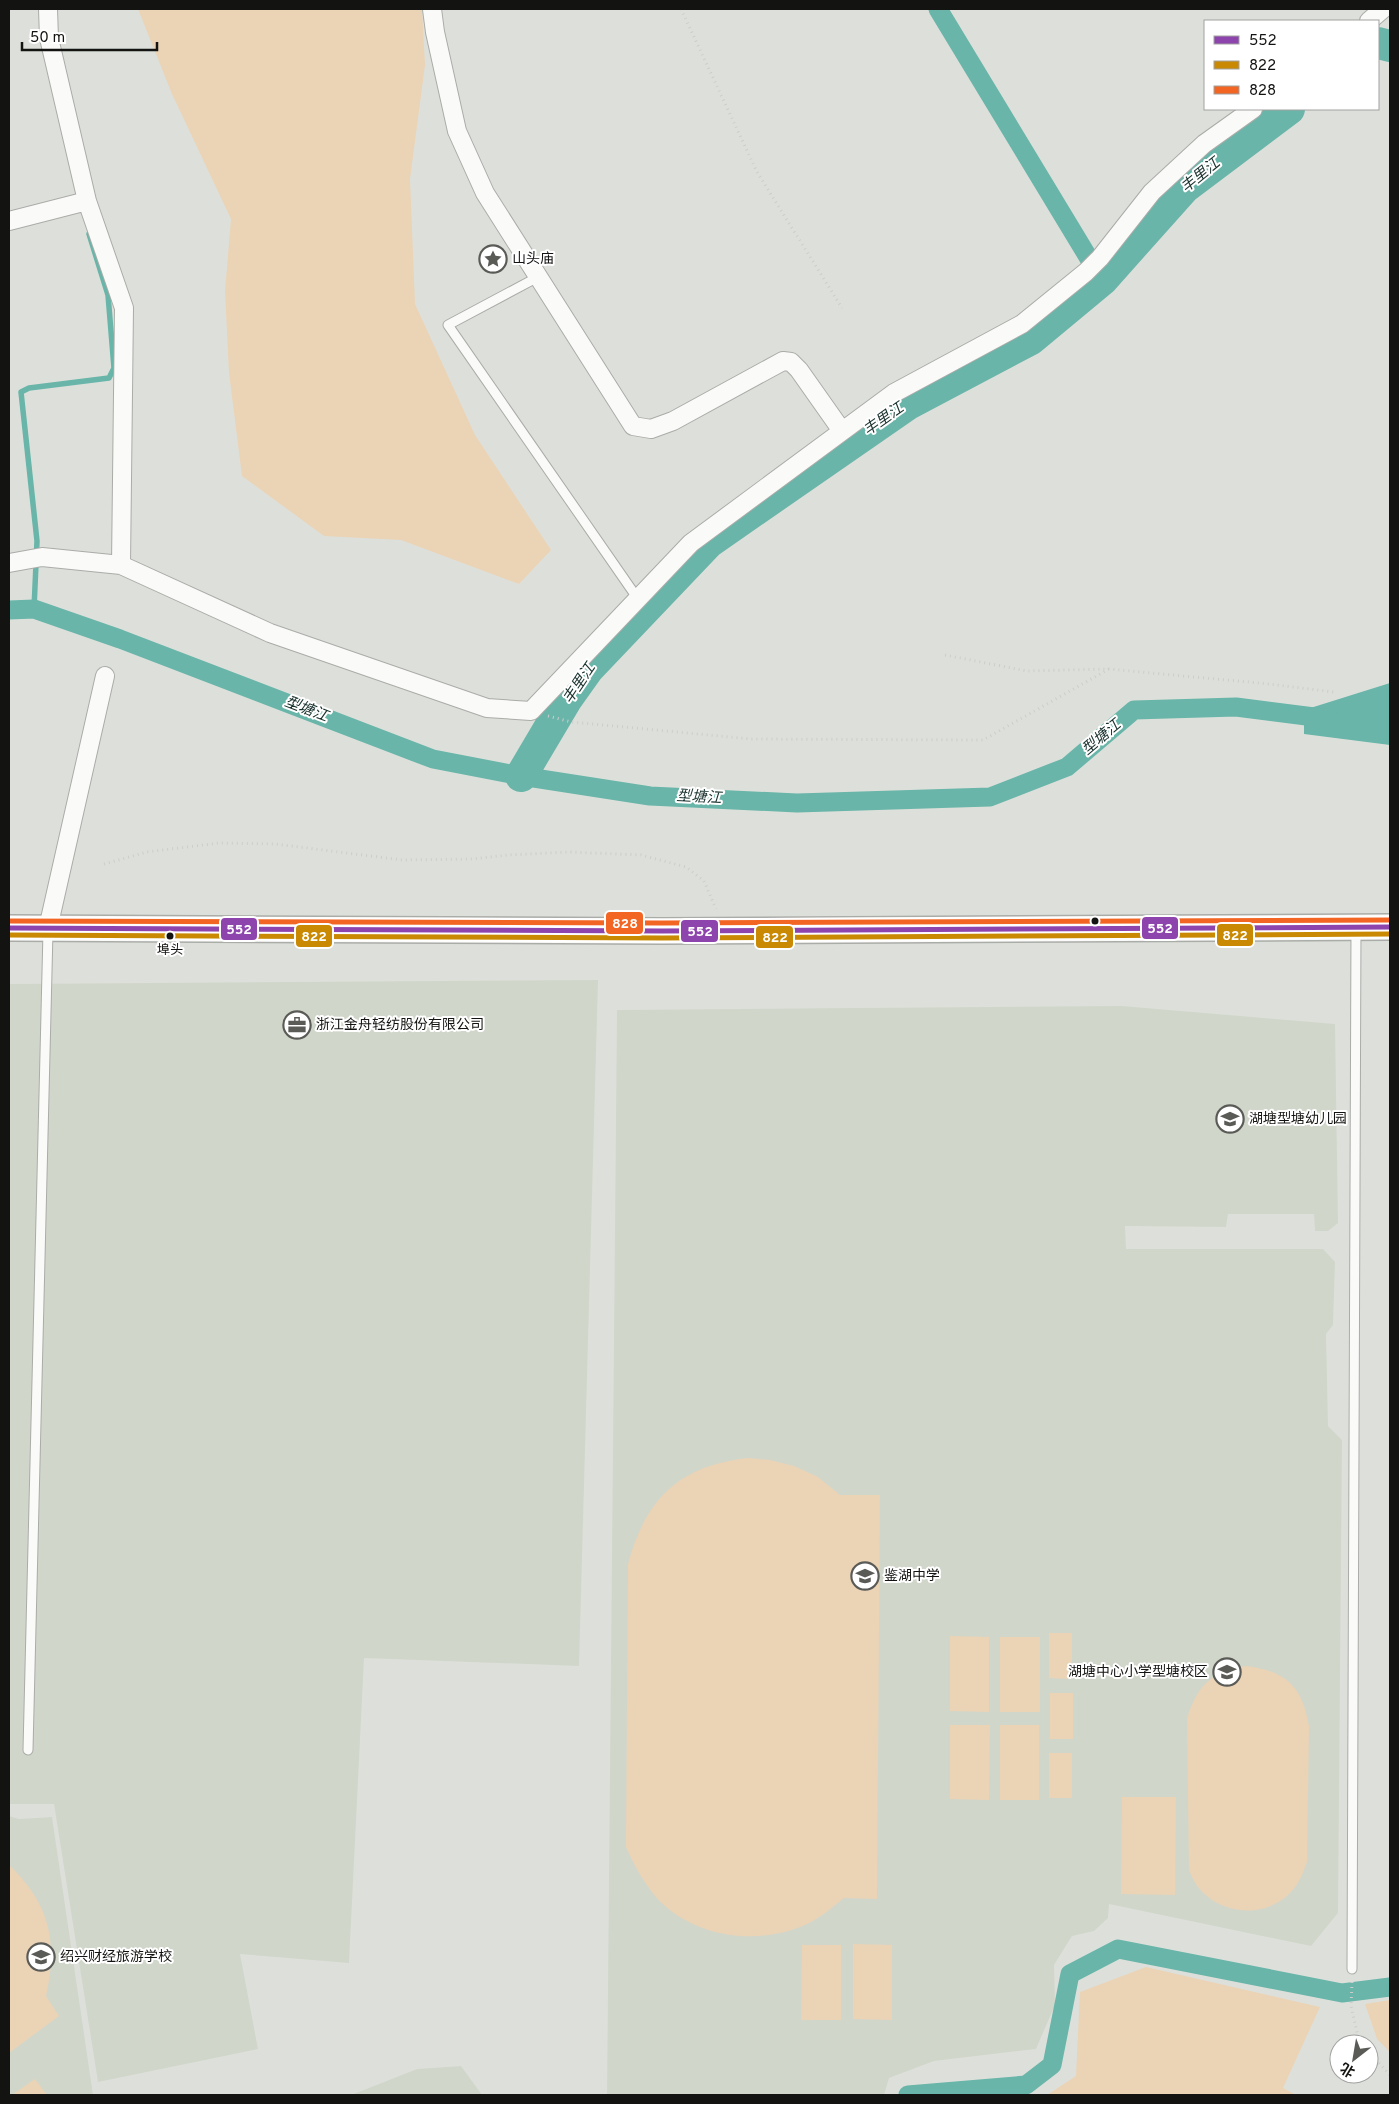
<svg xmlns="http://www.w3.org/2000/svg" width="1399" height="2104" viewBox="0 0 1399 2104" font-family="Overpass,'Noto Sans SC',sans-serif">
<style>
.built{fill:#d1d6ca}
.green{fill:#ebd3b6}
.water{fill:#69b5a9}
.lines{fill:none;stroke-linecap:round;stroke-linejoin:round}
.stream{stroke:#69b5a9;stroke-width:5.5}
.canal{stroke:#69b5a9;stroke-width:19}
.river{stroke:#69b5a9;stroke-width:32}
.service-casing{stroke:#aaaca8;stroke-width:11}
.minor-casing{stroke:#aaaca8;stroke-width:20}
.secondary-casing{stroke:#aaaca8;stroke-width:28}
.path{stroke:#cdcdcc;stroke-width:3;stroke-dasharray:1 4;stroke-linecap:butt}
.service{stroke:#fafaf9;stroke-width:9}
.minor{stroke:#fafaf9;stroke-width:18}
.secondary{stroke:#fafaf9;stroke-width:25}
.bus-1-casing{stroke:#fff;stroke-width:9}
.bus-2-casing{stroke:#fff;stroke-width:9}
.bus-3-casing{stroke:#fff;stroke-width:9}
.bus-1{stroke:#8e44ad;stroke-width:5}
.bus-2{stroke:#c98903;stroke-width:5}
.bus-3{stroke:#f26522;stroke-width:5}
.bus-dot{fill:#131411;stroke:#fff;stroke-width:2}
.labels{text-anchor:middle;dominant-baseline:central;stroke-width:4;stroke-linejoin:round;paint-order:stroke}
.bus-label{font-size:13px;fill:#131411;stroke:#fff}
.poi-label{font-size:14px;fill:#131411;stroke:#fff;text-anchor:start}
.water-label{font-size:15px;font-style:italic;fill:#18302c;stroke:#fff}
.line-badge{stroke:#fff;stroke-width:2}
.badge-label{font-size:14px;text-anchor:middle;font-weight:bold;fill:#fff}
</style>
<rect width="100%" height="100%" fill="#dde0da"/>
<!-- built -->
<path class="built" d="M598 980 579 1666 364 1658 349 1963 240 1954 258 2049 98 2082 54 1804H9V984Z
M1122 1006 1335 1024 1338 1223 1328 1231H1315L1314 1214H1228L1226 1227 1125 1226 1126 1249H1323L1335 1262 1333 1325 1326 1334 1328 1426 1342 1440 1338 1913 1311 1946 1109 1904 1108 1918 1094 1931 1072 1936 1054 1965 1055 2005 1036 2049 934 2061 889 2078 884 2095H607L617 1010Z
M9 1816 19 1819 52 1817 93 2095H9Z
M461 2066 482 2095H351L417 2069Z"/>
<!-- green -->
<path class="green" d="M138 9H422L425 65 410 179 415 304 475 435 551 550 519 584 401 540 324 536 242 476 229 373 225 291 231 219 172 94Z
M748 1458 770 1460 794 1466 818 1477 840 1495H880L877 1899 844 1898C830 1909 817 1921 800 1927 752 1946 690 1936 655 1896 643 1881 634 1865 626 1847L628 1564C646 1498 679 1466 748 1458Z
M1049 1633H1072V1679L1049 1678Z
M950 1636 989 1637V1712L950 1711Z
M1000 1637H1040V1712H1000Z
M1246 1666C1286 1671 1302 1686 1309 1726L1307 1862C1303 1873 1299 1884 1290 1893 1265 1919 1220 1915 1198 1887 1194 1882 1191 1875 1189 1870L1187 1719C1197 1685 1212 1672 1246 1666Z
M1050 1693H1073V1739H1050Z
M950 1725H990L989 1800 950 1799Z
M1000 1725H1039V1800H1000Z
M1049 1753H1072V1798H1049Z
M1122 1797H1176L1175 1895 1121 1894Z
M9 1865C50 1904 58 1942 46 1996L59 2016 9 2053Z
M853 1944 892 1945V2020L853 2019Z
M802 1945H841V2020H801Z
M1146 1967 1320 2007 1283 2088 1296 2095H1047L1076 2076 1080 1992Z
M1390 2000V2052L1377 2039 1365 2004Z
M35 2079 47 2095H12Z"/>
<!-- water -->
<path class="water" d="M1390 683V745L1304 734V710Z"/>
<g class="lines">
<!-- stream -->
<path class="stream" d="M34 609 37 541 21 392 29 388 109 378 114 368 108 295 89 234"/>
<!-- canal -->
<path class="canal" d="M938 9 1102 280
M9 610 34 609 120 639 433 759 521 776 650 796 797 803 990 797 1067 767 1134 710 1236 707 1330 719
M908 2095 1026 2085 1052 2065 1070 1974 1118 1949 1342 1993 1390 1987"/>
<!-- river -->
<path class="river" d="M1378 43 1390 46
M521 776 566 700 588 669 709 542 908 404 1031 339 1102 280 1184 188 1289 109"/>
<!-- service casing -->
<g class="service-casing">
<path id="service" d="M538 277 448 325 638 599
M28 1750 48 931
M1352 1969 1356 927"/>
</g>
<!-- minor casing -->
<g class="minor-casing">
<path id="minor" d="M48 9 49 38 87 201 124 308 121 565
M432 9 435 32 457 131 485 193 633 426 651 429 673 421 783 361 791 362 799 370 842 431
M1369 21 1383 9
M9 221 87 201
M9 563 42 557 121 565 270 633 487 708 531 711 691 543 894 393 1022 324 1086 272 1100 258 1152 192 1204 144 1253 109
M48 928 105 676"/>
</g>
<!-- secondary casing -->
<g class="secondary-casing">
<path id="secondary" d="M9 928 662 931 1390 927"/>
</g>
<!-- path -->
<path class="path" d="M681 9 757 172 842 308
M945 655 1027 671 1109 669 1269 684 1334 692
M548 716 571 722 751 739 983 740 1109 669
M104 864 147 852 219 843 275 844 402 860 472 859 508 855 569 852 641 855 686 867 704 881 716 909
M1352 1982 1351 2006 1359 2041 1362 2044
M1369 2052 1390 2075"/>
<!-- service -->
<use href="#service" class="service"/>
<!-- minor -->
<use href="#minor" class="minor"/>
<!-- secondary -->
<use href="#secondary" class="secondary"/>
<!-- bus-1 casing -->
<g class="bus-1-casing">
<path id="bus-1" d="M9 928 662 931 1390 927"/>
</g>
<!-- bus-2 casing -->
<g class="bus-2-casing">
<path id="bus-2" d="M9 935 662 938 1390 934"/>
</g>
<!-- bus-3 casing -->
<g class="bus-3-casing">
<path id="bus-3" d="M9 921 662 923 1390 920"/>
</g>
<!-- bus-1 -->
<use href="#bus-1" class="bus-1"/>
<!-- bus-2 -->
<use href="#bus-2" class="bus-2"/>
<!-- bus-3 -->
<use href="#bus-3" class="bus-3"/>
</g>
<!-- icons -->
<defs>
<g id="sight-ring" transform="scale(1.4375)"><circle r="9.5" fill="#fff" stroke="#5a5b57" stroke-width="1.5"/><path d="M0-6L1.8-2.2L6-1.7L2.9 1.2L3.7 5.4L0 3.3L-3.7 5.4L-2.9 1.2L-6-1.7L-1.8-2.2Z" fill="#5a5b57"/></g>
<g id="office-ring" transform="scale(1.4375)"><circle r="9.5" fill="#fff" stroke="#5a5b57" stroke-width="1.5"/><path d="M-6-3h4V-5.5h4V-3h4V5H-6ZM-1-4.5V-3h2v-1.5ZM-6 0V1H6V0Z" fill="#5a5b57"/></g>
<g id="school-ring" transform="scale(1.4375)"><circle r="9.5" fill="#fff" stroke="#5a5b57" stroke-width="1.5"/><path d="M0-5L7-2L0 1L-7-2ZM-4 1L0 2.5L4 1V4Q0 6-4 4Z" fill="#5a5b57"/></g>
</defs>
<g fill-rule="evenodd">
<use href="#sight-ring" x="493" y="259"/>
<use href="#office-ring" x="297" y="1025"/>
<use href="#school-ring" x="1230" y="1119"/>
<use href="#school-ring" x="865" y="1576"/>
<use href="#school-ring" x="1227" y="1672"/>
<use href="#school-ring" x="41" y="1957"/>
</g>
<!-- markers -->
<g class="bus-dot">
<circle cx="1095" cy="921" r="4.5"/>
<circle cx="170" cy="936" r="4.5"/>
</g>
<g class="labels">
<!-- bus labels -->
<g class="bus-label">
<text x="170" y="951">埠头</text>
</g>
<!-- poi labels -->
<g class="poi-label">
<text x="512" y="259">山头庙</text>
<text x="316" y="1025">浙江金舟轻纺股份有限公司</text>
<text x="1249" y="1119">湖塘型塘幼儿园</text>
<text x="884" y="1576">鉴湖中学</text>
<text x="1208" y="1672" text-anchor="end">湖塘中心小学型塘校区</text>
<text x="60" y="1957">绍兴财经旅游学校</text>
</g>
<!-- water labels -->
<g class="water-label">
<text transform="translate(1201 176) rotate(-39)">丰里江</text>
<text transform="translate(884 420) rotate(-35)">丰里江</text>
<text transform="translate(580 684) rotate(-56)">丰里江</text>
<text transform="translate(306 710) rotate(21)">型塘江</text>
<text transform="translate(1102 738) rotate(-40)">型塘江</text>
<text transform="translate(699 798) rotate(3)">型塘江</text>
</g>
</g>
<g class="line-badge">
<rect x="605" y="911" width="39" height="24" rx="5" fill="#f26522"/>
<rect x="1141" y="916" width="38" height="24" rx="5" fill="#8e44ad"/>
<rect x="220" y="917" width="38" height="24" rx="5" fill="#8e44ad"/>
<rect x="680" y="919" width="39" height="24" rx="5" fill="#8e44ad"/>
<rect x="1216" y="923" width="38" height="24" rx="5" fill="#c98903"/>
<rect x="295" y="924" width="38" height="24" rx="5" fill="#c98903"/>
<rect x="755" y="925" width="39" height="24" rx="5" fill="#c98903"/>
</g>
<g class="badge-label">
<text x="625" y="928">828</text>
<text x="1160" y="933">552</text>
<text x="239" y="934">552</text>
<text x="700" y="936">552</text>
<text x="1235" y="940">822</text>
<text x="314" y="941">822</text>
<text x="775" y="942">822</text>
</g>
<!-- border -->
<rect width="1399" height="2104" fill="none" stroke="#131411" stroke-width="20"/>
<!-- legend -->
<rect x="1204" y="20" width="175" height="90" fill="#ffffff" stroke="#a1a1a0"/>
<rect x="1214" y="36" width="25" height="8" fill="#8e44ad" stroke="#a1a1a0"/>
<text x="1249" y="45" font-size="15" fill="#131411">552</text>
<rect x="1214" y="61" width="25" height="8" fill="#c98903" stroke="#a1a1a0"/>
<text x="1249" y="70" font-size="15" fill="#131411">822</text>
<rect x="1214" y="86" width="25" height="8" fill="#f26522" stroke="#a1a1a0"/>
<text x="1249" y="95" font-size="15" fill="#131411">828</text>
<!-- north arrow -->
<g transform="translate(1354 2059) rotate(211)"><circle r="24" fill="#ffffff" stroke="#a1a1a0"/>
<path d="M0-4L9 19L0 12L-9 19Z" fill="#5a5b57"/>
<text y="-8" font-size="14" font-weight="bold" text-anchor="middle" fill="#131411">北</text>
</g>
<!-- scale -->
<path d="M22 42v8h135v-8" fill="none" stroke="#131411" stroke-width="2.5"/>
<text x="30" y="42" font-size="15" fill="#131411" stroke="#ffffff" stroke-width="4" paint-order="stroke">50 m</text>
</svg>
